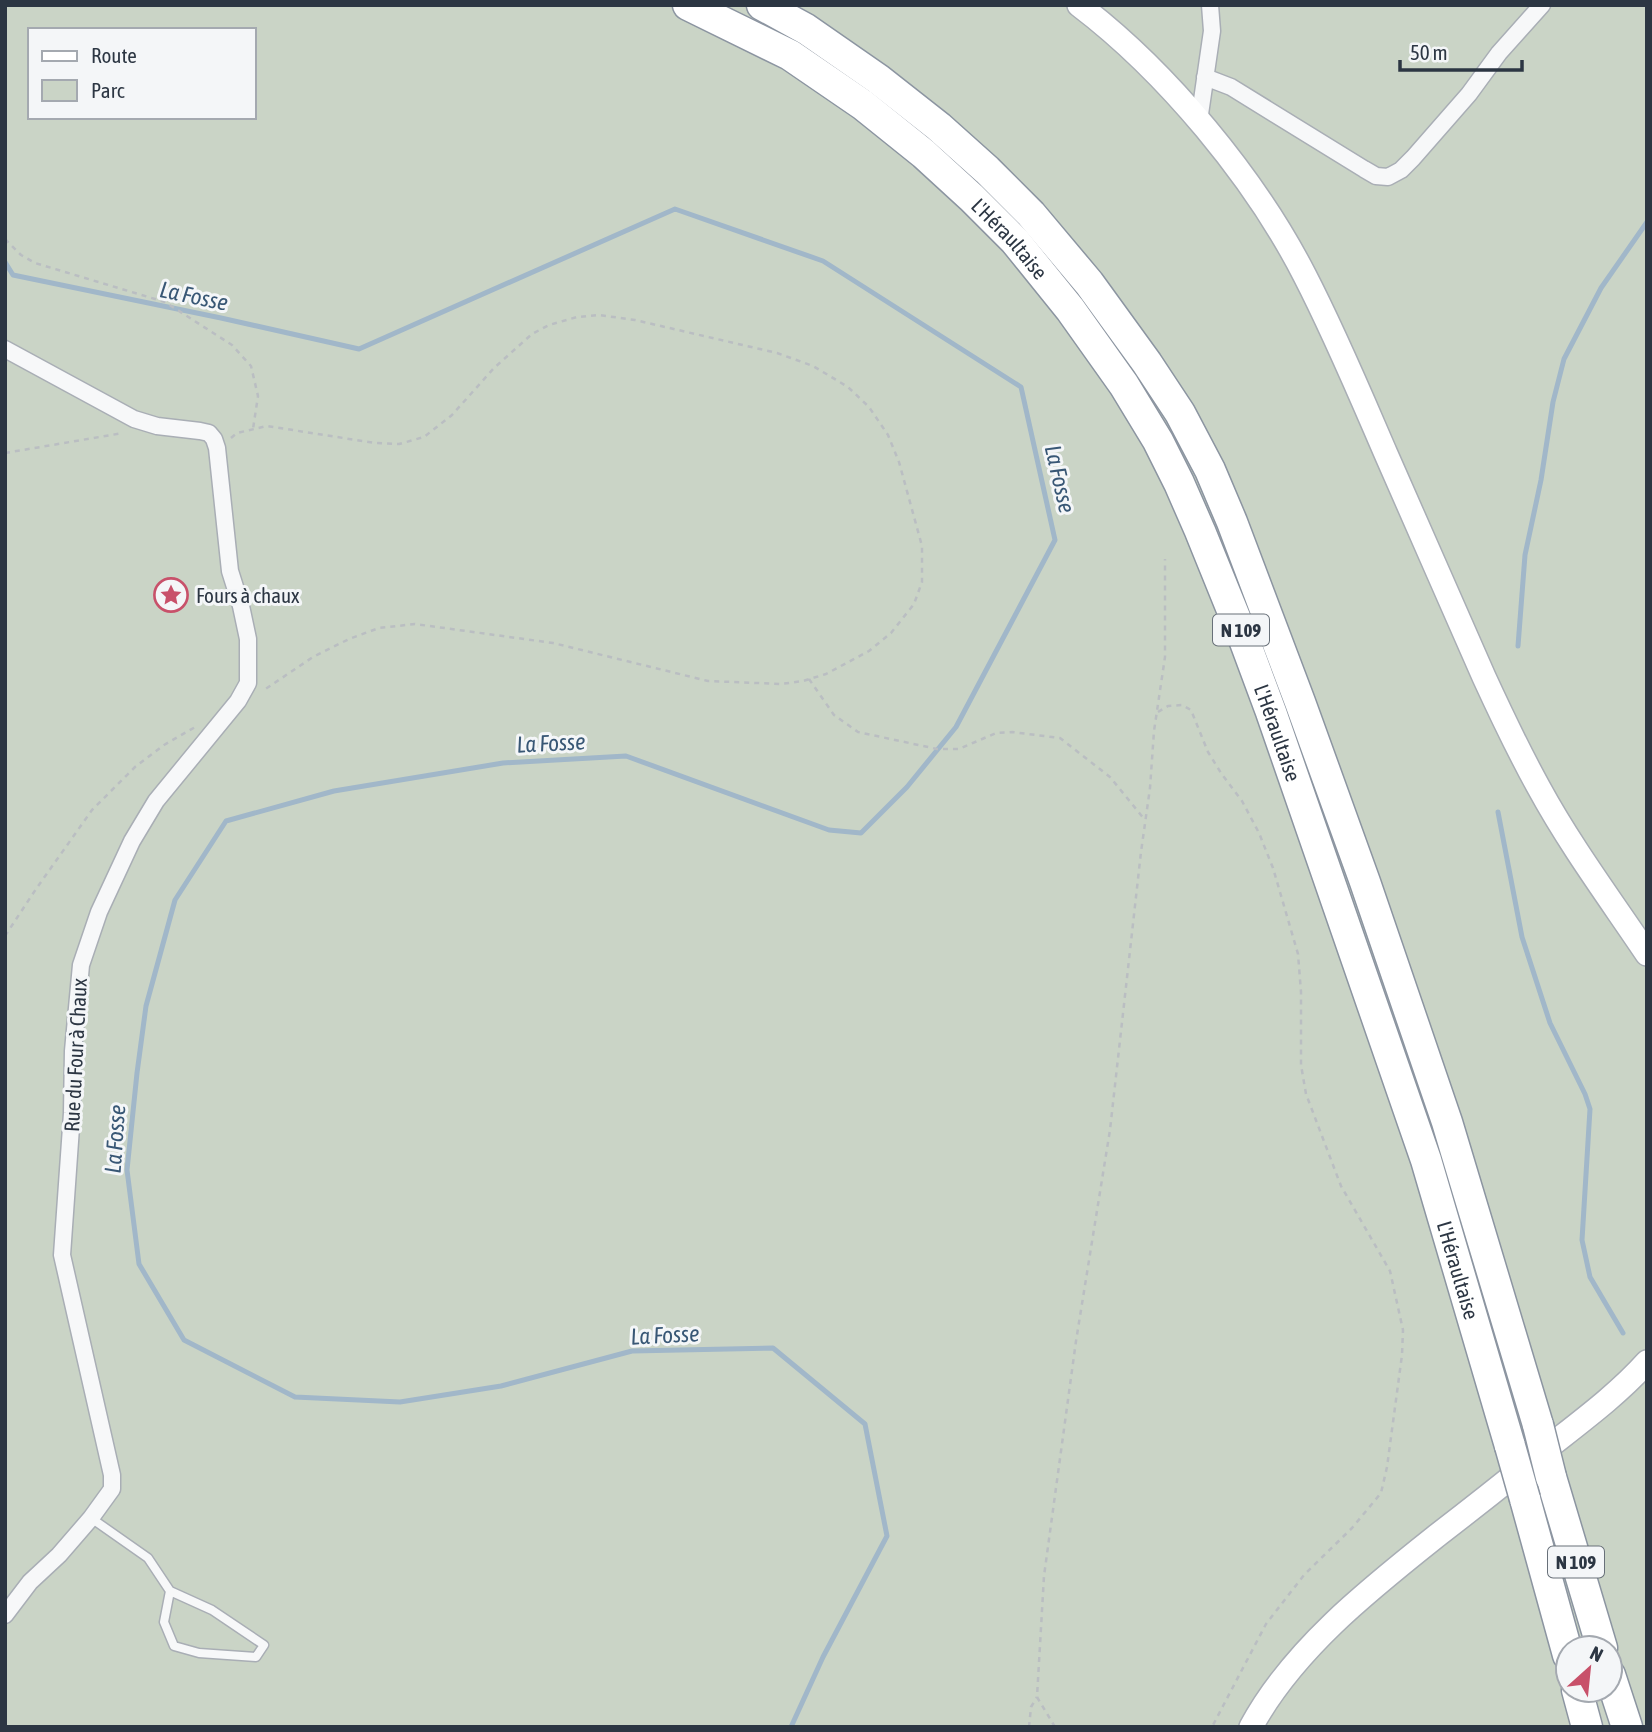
<svg xmlns="http://www.w3.org/2000/svg" width="1652" height="1732" viewBox="0 0 1652 1732" font-family="'Asap Condensed',sans-serif">
<style>
.green{fill:#cad4c6;fill-rule:evenodd}
.lines{fill:none;stroke-linecap:round;stroke-linejoin:round}
.stream{stroke:#a1b7c9;stroke-width:5}
.lane-casing{stroke:#a9aeb5;stroke-width:11}
.street-casing{stroke:#a9aeb5;stroke-width:19}
.secondary-casing{stroke:#a9aeb5;stroke-width:26}
.highway-casing{stroke:#8c95a1;stroke-width:33}
.path{stroke:#babec2;stroke-width:2.5;stroke-dasharray:5 5;stroke-linecap:butt}
.lane{stroke:#f7f8f9;stroke-width:8}
.street{stroke:#f7f8f9;stroke-width:16}
.secondary{stroke:#fff;stroke-width:23}
.highway{stroke:#fff;stroke-width:30}
.highway-bridge-casing{stroke:#8c95a1;stroke-width:33;stroke-linecap:butt}
.highway-bridge{stroke:#fff;stroke-width:30}
.labels{text-anchor:middle;dominant-baseline:central;stroke-width:6;stroke-linejoin:round;paint-order:stroke}
.shield{fill:#f4f6f8;stroke:#687079;stroke-width:2}
.shield-label{font-size:19px;font-weight:bold;fill:#2c3643}
.street-label{font-size:21px;fill:#2c3643;stroke:#f4f6f8}
.poi-label{font-size:21px;fill:#2c3643;stroke:#f4f6f8;text-anchor:start}
.water-label{font-size:23px;font-style:italic;fill:#385775;stroke:#f4f6f8}
</style>
<rect width="100%" height="100%" fill="#e4e7eb"/>
<!-- green -->
<path class="green" d="M5 5H1647V1727H5ZM30 30H254V117H30ZM1568 1648H1610V1690H1568Z"/>
<g class="lines">
<!-- stream -->
<path class="stream" d="M5 262 13 275 221 318 359 349 675 209 823 261 1021 387 1055 540 956 727 907 787 861 833 829 830 626 756 503 763 334 791 226 821 175 900 146 1006 137 1073 127 1170 139 1264 184 1340 295 1397 400 1402 501 1386 632 1351 773 1348 865 1424 887 1536 823 1657 791 1727
M1518 646 1525 555 1541 480 1553 402 1564 359 1601 288 1647 222
M1498 812 1522 937 1550 1023 1585 1094 1590 1109 1582 1240 1590 1277 1623 1333"/>
<!-- lane casing -->
<g class="lane-casing">
<path id="lane" d="M91 1518 148 1558 170 1591 164 1622 174 1646 199 1653 256 1657 264 1645 212 1610 170 1591"/>
</g>
<!-- street casing -->
<g class="street-casing">
<path id="street" d="M1205 77 1231 87 1364 169 1376 176 1388 177 1401 170 1413 158 1469 94 1499 53 1542 5
M1199 121 1212 31 1210 5
M5 349 134 419 157 426 200 431 209 433 214 439 217 448 230 571 241 606 248 639V683L238 701 156 801 132 841 99 912 81 965 73 1051 72 1113 62 1255 112 1475V1489L91 1518 59 1555 30 1582 5 1615"/>
</g>
<!-- secondary casing -->
<g class="secondary-casing">
<path id="secondary" d="M1079 5C1166 71 1255 178 1305 276 1335 334 1360 394 1386 454 1419 528 1451 603 1484 677 1501 714 1519 752 1539 788 1570 845 1610 899 1647 954
M1251 1727C1293 1649 1371 1588 1439 1534 1478 1504 1517 1473 1555 1442 1587 1417 1620 1392 1647 1362"/>
</g>
<!-- highway casing -->
<g class="highway-casing">
<g id="highway">
<path id="s1" d="M688 5 790 55 863 105 924 154 972 198 1015 241 1070 309 1124 385 1158 441 1179 483 1200 531 1245 642 1271 712 1426 1160 1510 1446"/>
<path d="M762 5 806 29 878 79 939 127 987 170 1031 214 1089 283 1147 363 1180 413 1210 470 1232 522 1300 702 1365 882 1447 1122 1538 1425"/>
<path d="M1551 1477 1602 1648"/>
<path d="M1525 1499 1568 1655"/>
<path d="M1610 1675 1627 1727"/>
<path d="M1577 1690 1587 1727"/>
</g>
</g>
<!-- path -->
<path class="path" d="M5 239 21 255 35 263 165 302 232 345 251 366 258 396 253 429
M231 438 237 433 267 426 375 443 399 444 424 437 452 415 494 368 532 334 549 325 577 317 599 315 635 320 777 353 813 366 848 387 869 407 888 435 899 462 922 546V582L914 604 891 633 869 651 826 674 803 681 781 684 708 681 553 643 415 624 379 628 349 639 313 657 264 690
M5 453 123 433
M809 679 834 715 858 732 937 749H959L996 733 1012 732 1060 738 1110 777 1145 820
M1158 712 1168 706 1182 705 1191 710 1208 752 1221 773 1242 801 1259 833 1273 868 1298 954 1301 992V1065L1306 1094 1341 1186 1390 1271 1403 1330 1402 1355 1387 1467 1381 1493 1352 1528 1304 1575 1266 1624 1212 1727
M5 936 36 889 92 810 135 767 164 745 197 726
M1029 1727 1031 1707 1037 1697
M1055 1727 1037 1697 1044 1576 1076 1341 1110 1130 1141 852 1150 788 1154 731 1165 657V559"/>
<!-- lane -->
<use href="#lane" class="lane"/>
<!-- street -->
<use href="#street" class="street"/>
<!-- secondary -->
<use href="#secondary" class="secondary"/>
<!-- highway -->
<use href="#highway" class="highway"/>
<!-- highway-bridge casing -->
<g class="highway-bridge-casing">
<path id="highway-bridge" d="M1538 1425 1551 1477
M1510 1446 1525 1499"/>
</g>
<!-- highway-bridge -->
<use href="#highway-bridge" class="highway-bridge"/>
</g>
<!-- icons -->
<defs>
<g id="sight-ring" transform="scale(1.75)"><circle r="9.5" fill="#f4f6f8" stroke="#c8516a" stroke-width="1.5"/><path d="M0-6L1.8-2.2L6-1.7L2.9 1.2L3.7 5.4L0 3.3L-3.7 5.4L-2.9 1.2L-6-1.7L-1.8-2.2Z" fill="#c8516a"/></g>
</defs>
<g fill-rule="evenodd">
<use href="#sight-ring" x="171" y="595"/>
</g>
<g class="labels">
<!-- shield labels -->
<g class="shield">
<rect x="1213" y="614.5" width="56" height="31" rx="5"/>
<rect x="1548" y="1546.5" width="56" height="31" rx="5"/>
</g>
<g class="shield-label">
<text x="1241" y="630">N 109</text>
<text x="1576" y="1562">N 109</text>
</g>
<!-- street labels -->
<g class="street-label">
<text stroke="none"><textPath href="#s1" startOffset="401">L'Héraultaise</textPath></text>
<text stroke="none"><textPath href="#s1" startOffset="968">L'Héraultaise</textPath></text>
<text transform="translate(75 1055) rotate(-87)">Rue du Four à Chaux</text>
<text stroke="none"><textPath href="#s1" startOffset="1535">L'Héraultaise</textPath></text>
</g>
<!-- poi labels -->
<g class="poi-label">
<text x="196" y="595">Fours à chaux</text>
</g>
<!-- water labels -->
<g class="water-label">
<text transform="translate(194 296) rotate(12)">La Fosse</text>
<text transform="translate(1060 479) rotate(77)">La Fosse</text>
<text transform="translate(551 743) rotate(-3)">La Fosse</text>
<text transform="translate(115 1139) rotate(-86)">La Fosse</text>
<text transform="translate(665 1335) rotate(-3)">La Fosse</text>
</g>
</g>
<!-- border -->
<rect width="1652" height="1732" fill="none" stroke="#2c3643" stroke-width="14"/>
<!-- legend -->
<rect x="28" y="28" width="228" height="91" fill="#f4f6f8" stroke="#a4a9b0" stroke-width="2"/>
<rect x="42" y="51" width="35" height="10" fill="#ffffff" stroke="#a4a9b0" stroke-width="2"/>
<text x="91" y="63" font-size="21" fill="#2c3643">Route</text>
<rect x="42" y="80" width="35" height="21" fill="#cad4c6" stroke="#a4a9b0" stroke-width="2"/>
<text x="91" y="98" font-size="21" fill="#2c3643">Parc</text>
<!-- north arrow -->
<g transform="translate(1589 1669) rotate(27)"><circle r="33" fill="#f4f6f8" stroke="#a4a9b0" stroke-width="2"/>
<path d="M0-5L12 26L0 18L-12 26Z" fill="#c8516a"/>
<text y="-10" font-size="19" font-weight="bold" text-anchor="middle" fill="#2c3643">N</text>
</g>
<!-- scale -->
<path d="M1400 60v10h122v-10" fill="none" stroke="#2c3643" stroke-width="3.5"/>
<text x="1410" y="60" font-size="21" fill="#2c3643" stroke="#f4f6f8" stroke-width="5" paint-order="stroke">50 m</text>
</svg>
